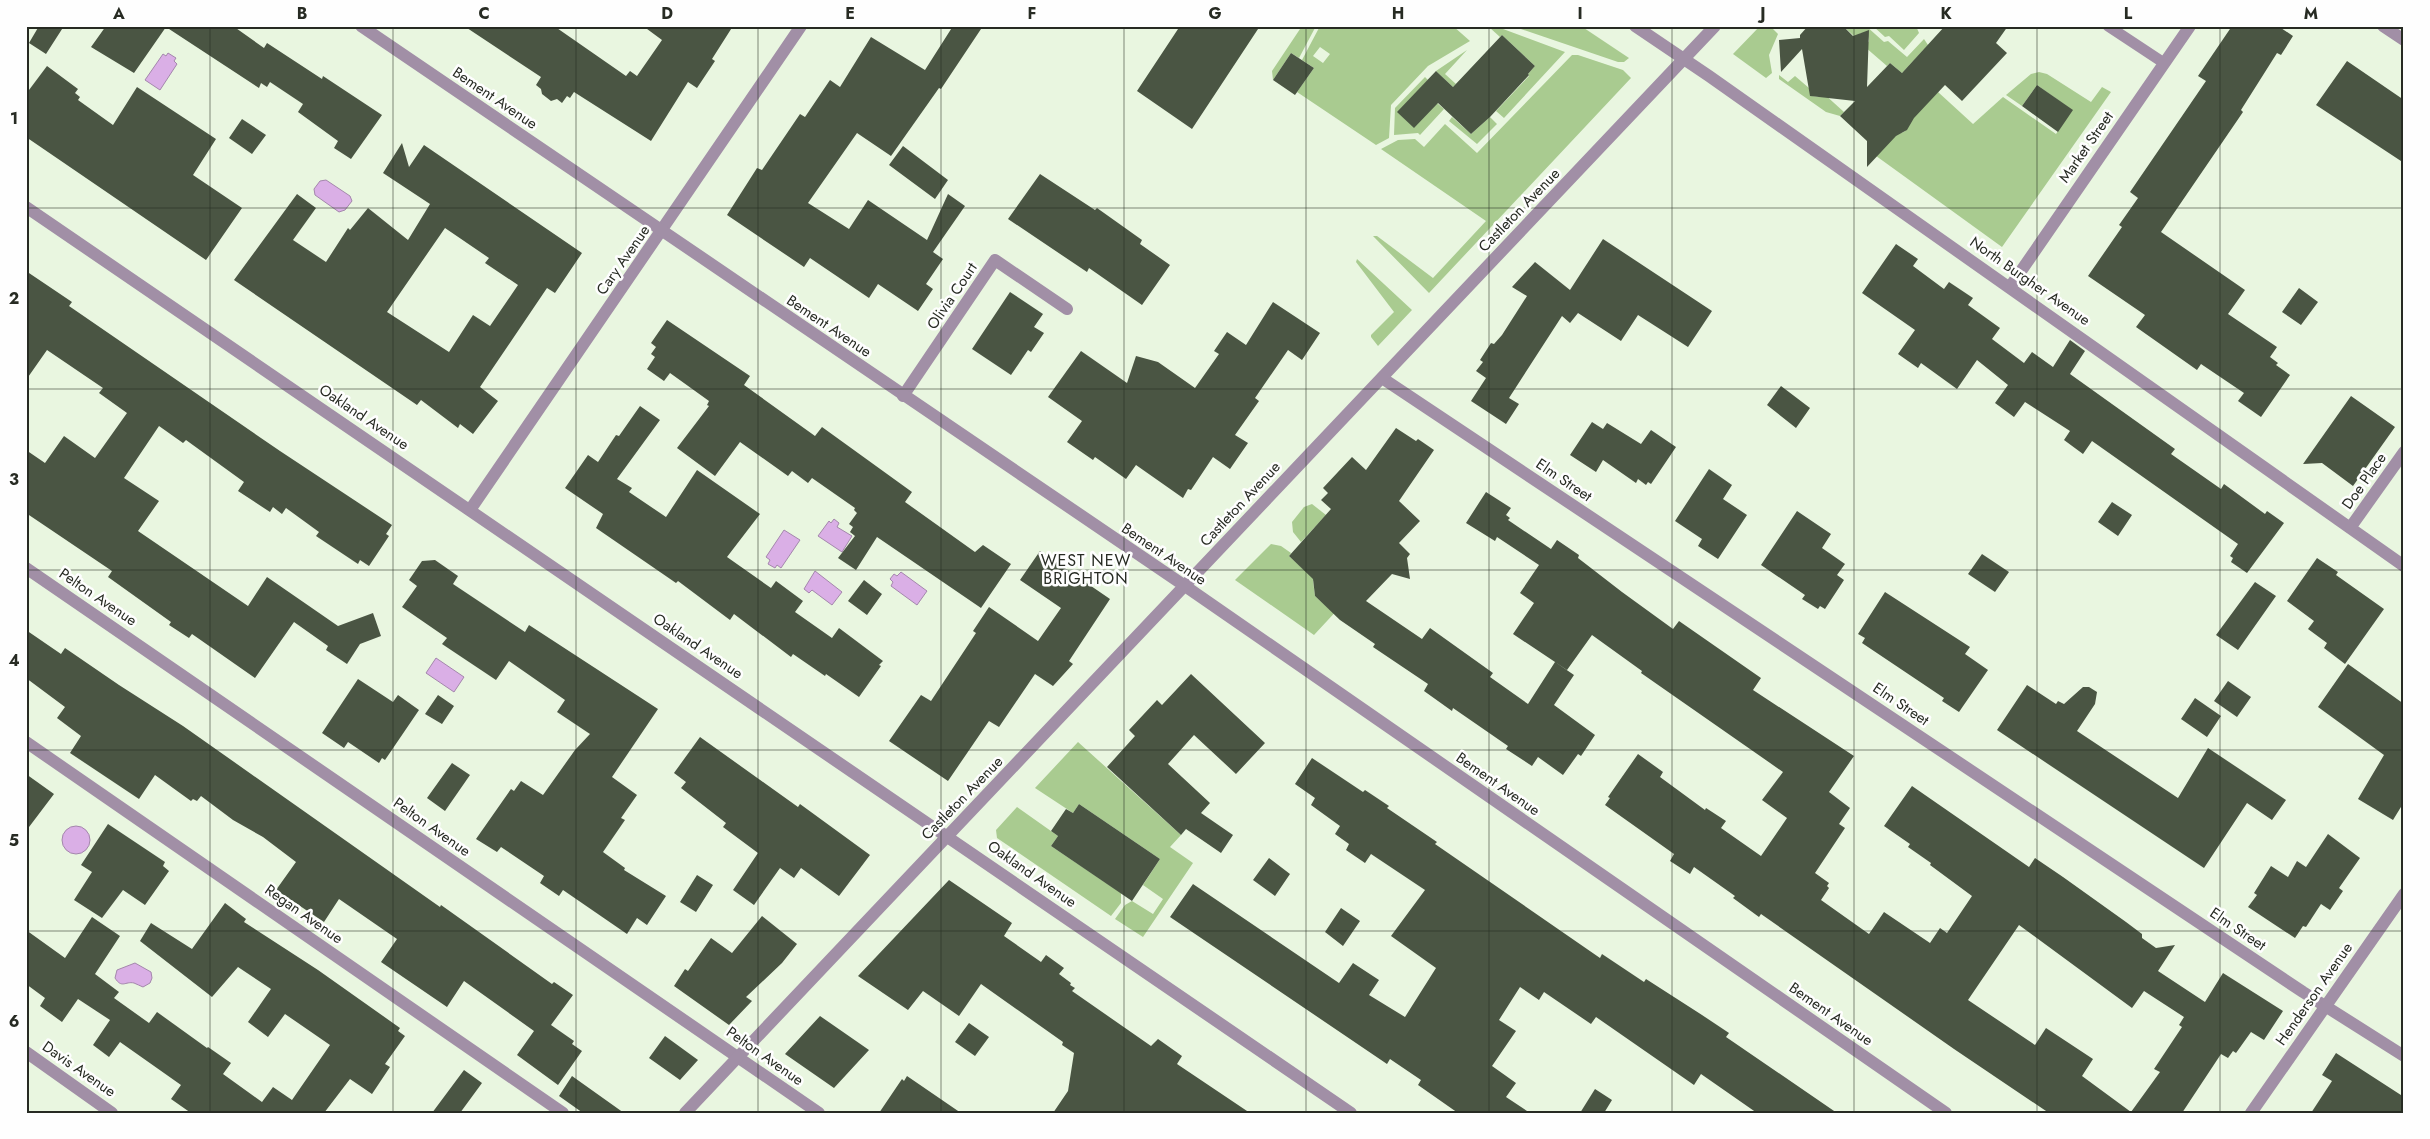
<svg xmlns="http://www.w3.org/2000/svg" width="2430" height="1139" viewBox="0 0 2430 1139" font-family="Jost,sans-serif">
<style>
.green{fill:#a9cb90;fill-rule:evenodd}
.water{fill:#daafe6;stroke:#a487ac}
.building{fill:#4a5543;fill-rule:evenodd}
.lines{fill:none;stroke-linecap:round;stroke-linejoin:round}
.service{stroke:#a18fa6;stroke-width:11}
.minor{stroke:#a18fa6;stroke-width:12}
.tertiary{stroke:#a18fa6;stroke-width:12}
.grid{fill:none;stroke:#272b23;stroke-width:1;stroke-opacity:0.55}
.labels{text-anchor:middle;dominant-baseline:central;stroke-width:5;stroke-linejoin:round;paint-order:stroke}
.street-label{font-size:15px;fill:#272b23;stroke:#fefefe}
.neighbourhood-label{font-size:16px;letter-spacing:1px;fill:#272b23;stroke:#fefefe}
.neatline{fill:none;stroke:#272b23;stroke-width:2}
.grid-label{font-size:16px;text-anchor:middle;font-weight:bold;fill:#272b23}
</style>
<rect width="100%" height="100%" fill="#e9f6e0"/>
<!-- green -->
<path class="green" d="M1302 26H1316L1299 58 1291 53 1273 80 1272 71Z
M1320 26H1453L1470 41 1428 66 1391 105 1389 138 1376 145 1297 92 1314 68 1302 60ZM1320 47 1330 54 1323 63 1313 56Z
M1495 26 1565 52 1504 118 1496 111 1529 76 1528 74 1535 66 1502 35 1500 37 1489 27Z
M1512 26H1581L1629 58 1624 62H1618Z
M1760 26H1770L1778 34 1769 55 1772 73 1766 78 1733 54Z
M1843 26H1866L1884 42 1888 41 1907 57 1924 39 1928 45 1902 73 1890 63 1887 66 1865 47 1869 41 1868 36 1861 33 1855 37Z
M1873 26H1916L1919 33 1904 50 1889 36 1885 37Z
M1467 50 1445 74 1456 84 1453 87 1436 71Z
M1572 55H1578L1623 70 1631 78 1429 293 1373 236H1377L1433 278 1486 221 1381 149 1398 140 1415 139 1424 147 1445 124 1477 153Z
M2039 72 2047 74 2091 102 2102 87 2111 92 2002 247 1872 153 1891 134C1910 134 1906 128 1914 116 1919 107 1931 100 1938 92L1973 124 2003 97 2056 134 2072 110 2037 85 2022 106 2006 95 2031 74Z
M1779 75 1788 82 1795 76 1809 88 1812 96 1818 97 1823 93 1844 112 1840 116 1826 112 1779 79Z
M1425 77 1428 80 1398 112 1437 103 1444 109 1420 135 1418 133 1394 135 1395 108Z
M1452 117 1471 134 1490 117 1497 124 1477 144 1449 121Z
M1357 259 1412 310 1378 346 1371 337V335L1394 312 1356 262Z
M1312 504 1326 515 1301 542 1293 532 1292 522 1304 507Z
M1271 544 1281 546 1291 553 1289 556 1303 569 1326 567 1313 581 1315 596 1329 609 1340 607 1314 635 1235 580Z
M1078 742 1181 835 1170 847 1193 863 1143 937 1115 919 1125 905 1132 901 1153 914 1163 899 1143 885 1160 859 1079 804 1073 813 1035 788Z
M1017 807 1058 836 1051 846 1121 893V903L1111 916 997 838 996 830Z"/>
<!-- water -->
<path class="water" d="M168 53 176 58 174 61 177 64 160 90 145 80 163 54 166 56Z
M326 180 350 196 352 201 345 210 339 212 315 195 314 189 320 181Z
M834 519 839 523 837 527 852 536 842 552 818 536 829 521 831 523Z
M784 530 800 540 781 568 777 565 775 568 768 564 770 560 766 557Z
M815 571 842 592 832 605 812 590 809 593 804 589Z
M901 572 927 591 917 605 891 586 893 582 890 579 894 574 897 576Z
M436 658 464 677 454 692 426 673Z
M62 840a14 14 0 1 1 28 0a14 14 0 1 1-28 0Z
M135 963 151 972 152 978 150 983 143 987C140 986 137 984 134 983 125 981 122 989 115 978L117 970Z"/>
<!-- building -->
<path class="building" d="M39 26H64L46 54 29 43Z
M106 26H233L264 48 267 43 322 79 323 76 382 115 351 159 334 148 338 141 298 112 303 104 270 82 267 87 261 83 259 88 166 27 134 73 91 47Z
M464 26H554L626 76 630 71 637 76 662 40 643 26H733L712 59 715 61 697 88 688 82 651 141 574 92 570 98 567 96 562 103 557 99 551 101 542 94 541 89 536 85 541 77Z
M953 26H983L941 89 939 88 891 156 857 133 808 203 849 229 868 200 927 240 948 194 965 206 933 252 943 259 926 284 933 289 918 311 878 284 869 298 810 258 804 267 727 215 757 168 762 170 800 114 805 117 830 80 840 87 871 37 925 70Z
M1180 26H1260L1192 129 1137 91Z
M1808 26H1843L1853 36 1869 30 1867 87 1890 63 1902 73 1945 26H2008L1996 43 2007 53 1962 101 1945 85 1914 118 1907 130 1896 136 1867 167V141L1840 116 1855 101 1810 96 1802 49 1781 72 1779 40 1800 38V35Z
M2232 26H2278L2293 36 2281 55 2277 53 2241 110 2243 112 2161 232 2245 290 2228 314 2277 347 2270 357 2278 363 2276 365 2290 375 2261 417 2238 401 2244 393 2201 364 2197 370 2136 327 2145 315 2088 276 2122 227 2119 225 2138 198 2130 192 2206 81 2198 76Z
M1502 35 1535 66 1528 74 1529 75 1490 117 1471 134 1438 103 1414 128 1397 112 1436 71 1453 87Z
M1291 53 1314 68 1295 95 1273 80Z
M2347 61 2404 100V163L2316 105Z
M47 66 78 89 75 93 80 97 78 100 113 125 137 87 216 139 193 175 242 208 206 260 26 137V94Z
M2037 85 2073 110 2058 132 2022 106Z
M242 119 266 135 252 154 229 138Z
M402 143 409 167 424 145 582 253 555 293 547 288 480 387 498 401 473 434 460 424 458 428 421 400 417 405 234 280 297 194 316 208 293 240 326 262 348 228 350 230 368 208 408 240 430 204 383 173ZM445 228 489 258 485 263 518 285 490 326 473 315 449 352 387 312Z
M903 146 948 180 935 199 889 165Z
M1040 174 1095 210 1097 208 1142 240 1140 244 1170 265 1142 305 1089 268 1087 272 1008 219Z
M1603 239 1712 311 1688 347 1638 315 1621 341 1578 313 1570 323 1562 316 1509 398 1519 404 1506 424 1471 401 1486 378 1476 371 1483 362 1480 360 1491 343 1494 344 1502 335 1527 296 1512 287 1535 262 1570 290Z
M1896 244 1918 259 1913 266 1944 289 1949 282 1973 298 1968 305 2000 328 1992 339 2024 363 2032 352 2053 367 2070 340 2085 351 2070 374 2175 449 2171 454 2221 489 2224 484 2265 514 2267 511 2284 523 2247 573 2231 562 2233 558 2230 556 2238 544 2092 441 2083 454 2064 440 2070 431 2025 402 2014 417 1995 403 2008 385 1977 360 1957 389 1921 363 1918 368 1898 354 1915 330 1862 293Z
M26 271 72 302 69 306 280 451 392 525 386 534 389 536 369 566 360 560 358 564 316 536 319 532 286 508 282 514 273 507 270 512 238 491 244 482 186 440 183 443 159 426 124 478 159 501 138 531 248 606 267 577 338 626 373 613 381 636 360 644 347 664 326 650 328 646 294 622 255 678 192 634 189 638 169 625 171 622 108 577 112 571 26 513V450L45 463 64 436 95 458 127 413 99 393 103 388 47 350 26 380Z
M2299 288 2318 302 2301 325 2282 312Z
M1010 292 1043 314 1034 327 1044 333 1031 352 1028 350 1011 375 972 349Z
M1273 302 1320 333 1302 360 1288 350 1255 398 1259 401 1235 435 1248 443 1230 469 1213 457 1191 490 1188 489 1183 498 1136 465 1126 479 1095 457 1093 460 1067 442 1082 421 1048 397 1081 351 1127 383 1136 356 1158 362 1195 388 1219 354 1214 351 1227 332 1246 345Z
M667 320 750 376 744 385 815 436 822 427 912 492 905 502 975 552 983 545 1011 564 981 608 877 537 856 570 838 558 855 536 850 532 853 527 849 524 857 513 854 510 855 508 812 478 808 483 792 471 788 476 740 442 715 476 677 448 709 406 707 405 709 401 670 373 664 381 647 369 655 357 651 354 656 347 651 343Z
M1781 386 1810 408 1796 428 1767 405Z
M2351 396 2395 427 2353 486 2322 463 2303 464Z
M640 406 660 420 617 479 632 488 629 492 666 517 697 470 760 514 727 557 771 588 776 581 803 601 795 612 832 638 839 628 883 661 879 665 881 666 859 697 826 674 825 676 793 654 791 657 734 614 730 620 678 581 676 583 596 528 603 514 565 488 588 455 598 462 616 435 619 436Z
M1592 422 1603 429 1607 423 1641 444 1651 430 1676 447 1651 484 1648 482 1646 485 1638 479 1636 483 1603 460 1596 472 1570 455Z
M1396 428 1416 441 1418 439 1434 450 1399 501 1420 521 1399 543 1410 554 1407 558 1410 579 1392 574 1366 601 1422 639 1430 628 1493 673 1490 677 1528 704 1555 662 1574 675 1554 705 1595 735 1581 756 1578 754 1563 775 1538 757 1532 766 1506 749 1508 746 1453 708 1452 711 1424 691 1428 684 1373 647 1375 644 1340 620 1315 596 1313 579 1289 556 1331 509 1321 500 1328 493 1323 488 1352 457 1366 470Z
M1709 469 1732 485 1723 499 1747 515 1718 559 1698 546 1702 539 1675 521Z
M1486 492 1511 508 1506 515 1510 518 1508 520 1551 549 1557 540 1579 555 1578 558 1622 592 1673 629 1679 621 1761 678 1753 690 1854 756 1829 792 1850 808 1839 824 1845 828 1815 873 1829 883 1827 886 1829 888 1821 900 1869 934 1884 912 1930 943 1940 928 1947 933 1972 896 1930 865 1931 863 1908 847 1910 844 1884 826 1912 786 2029 867 2035 858 2063 877 2126 922 2142 934V938L2156 948 2175 945 2158 971 2205 1002 2223 973 2283 1011 2264 1040 2251 1032 2236 1053 2233 1051 2228 1058 2221 1054 2182 1113H2049L1954 1049 1761 914 1759 917 1733 898 1735 896 1694 867 1690 874 1670 861 1674 854 1605 805 1610 798 1608 797 1638 754 1663 772 1660 777 1705 810 1706 808 1726 821 1721 828 1761 856 1787 818 1762 800 1783 772 1641 673 1642 671 1592 635 1567 670 1513 634 1534 603 1520 593 1539 565 1497 537 1495 541 1466 523ZM2019 925 2132 1008 2144 991 2184 1017 2179 1025 2182 1027 2154 1069 2160 1072 2131 1112 2082 1076 2093 1059 2046 1028 2035 1045 1968 1000Z
M2112 502 2132 515 2118 536 2098 522Z
M1797 511 1831 534 1822 548 1845 564 1837 575 1844 580 1825 609 1820 606 1818 609 1802 599 1805 595 1761 565Z
M1040 551 1110 599 1069 661 1073 664 1053 686 1035 674 999 727 989 721 948 781 889 741 921 695 931 701 976 633 973 631 989 607 1038 641 1061 608 1020 580Z
M1982 554 2009 572 1995 592 1968 574Z
M2317 558 2338 572 2336 575 2384 609 2345 664 2324 648 2327 643 2308 629 2314 621 2287 601Z
M435 560 458 576 453 584 525 632 529 625 658 709 612 777 637 795 621 818 625 820 603 852 625 868 624 870 666 896 647 925 637 918 627 934 563 890 559 896 540 883 544 876 501 847 497 852 476 839 511 789 514 791 521 781 543 795 575 750 590 734 557 712 565 700 509 661 496 680 442 644 447 638 402 607 417 586 409 580 422 561Z
M864 580 882 594 867 615 848 601Z
M2255 582 2276 596 2238 650 2216 635Z
M1885 592 1970 647 1965 654 1988 670 1959 712 1942 701 1944 698 1862 643 1865 638 1858 634Z
M26 630 61 654 65 648 119 685 183 726 440 907 441 905 552 984 554 982 573 995 551 1025 574 1041 572 1044 582 1051 558 1085 517 1055 534 1031 464 981 447 1007 381 962 397 939 339 899 324 922 276 890 296 862 263 837 233 820 201 796 197 801 193 799 191 801 155 775 139 799 70 753 81 736 57 718 65 707 26 678Z
M2348 664 2404 704V802L2393 820 2358 799 2384 755 2318 707Z
M1191 674 1265 743 1236 774 1194 735 1168 764 1210 803 1201 813 1233 835 1221 853 1186 829 1181 835 1107 767 1135 736 1129 730 1157 700 1162 705Z
M358 679 393 702 398 695 419 710 385 760 382 758 379 763 348 742 344 748 322 733Z
M2228 681 2251 697 2237 717 2214 701Z
M2027 685 2056 704 2058 701 2064 704 2083 687H2089L2097 692 2095 704 2077 731 2178 798 2208 748 2286 800 2272 820 2247 803 2204 868 1997 730Z
M438 695 454 706 442 724 425 714Z
M2195 698 2221 716 2207 737 2181 719Z
M700 737 798 807 800 804 870 855 839 896 801 868 794 878 780 868 754 905 733 890 758 853 723 827 726 823 681 788 686 782 674 773Z
M1312 758 1363 792 1365 790 1389 806 1387 808 1437 842 1435 844 1600 958 1602 954 1644 982 1646 979 1702 1015 1729 1033 1726 1037 1837 1113H1757L1701 1074 1694 1085 1596 1017 1591 1024 1544 992 1539 1000 1520 987 1499 1020 1516 1031 1492 1066 1516 1083 1506 1097 1530 1113H1458L1418 1085 1421 1080 1390 1059 1387 1064 1170 917 1193 884 1339 983 1353 963 1379 980 1369 995 1405 1017 1436 968 1391 936 1425 890 1371 854 1365 863 1346 850 1349 844 1335 834 1340 826 1311 805 1315 798 1295 784Z
M452 763 470 775 445 811 427 798Z
M26 774 54 794 26 831Z
M1079 804 1160 859 1132 901 1051 846 1058 836 1051 831 1066 809 1073 813Z
M108 824 165 862 163 866 169 871 145 905 123 890 102 918 74 900 92 872 81 865Z
M2328 834 2360 858 2339 888 2343 891 2330 910 2321 904 2306 927 2303 926 2295 938 2248 907 2257 895 2254 893 2271 866 2288 877 2297 861 2306 867Z
M1269 858 1290 874 1275 896 1253 880Z
M697 875 713 885 696 912 680 902Z
M949 880 1012 923 1004 936 1041 962 1046 955 1064 968 1059 974 1071 983 1070 985 1075 988 1072 991 1151 1046 1158 1039 1182 1056 1177 1064 1250 1113H1053L1068 1091 1074 1053 1062 1045 1063 1042 981 984 959 1016 923 991 908 1010 858 976Z
M225 903 246 919 244 922 318 970 400 1028 398 1031 405 1036 385 1064 390 1067 372 1094 350 1079 324 1113H191L171 1099 181 1085 120 1042 109 1057 93 1045 110 1020 78 999 62 1022 40 1006 45 998 26 984V930L65 958 92 917 120 936 95 974 119 992 114 998 149 1023 157 1012 207 1048 208 1047 231 1063 223 1074 262 1102 273 1087 292 1100 330 1045 285 1014 268 1037 248 1022 271 989 238 967 212 997 140 941 151 923 192 949Z
M1341 908 1360 921 1343 946 1325 932Z
M762 916 797 944 782 963 746 997 752 1001 729 1025 674 986 685 969 688 971 711 938 732 953Z
M820 1016 869 1050 834 1088 785 1054Z
M969 1023 989 1037 975 1056 955 1042Z
M665 1036 698 1060 680 1080 649 1058Z
M2336 1053 2404 1097V1113H2311L2332 1081 2322 1075Z
M464 1070 482 1083 460 1113H432Z
M572 1076 624 1113H583L559 1096Z
M907 1076 961 1113H879L902 1079 904 1081Z
M1595 1089 1612 1100 1604 1113H1580Z"/>
<g class="lines">
<!-- service -->
<path class="service" d="M2108 26 2164 63"/>
<!-- minor -->
<path class="minor" d="M1635 26 1709 76 2404 566
M2383 26 2404 40
M26 207 1351 1113
M2010 287 2190 26
M1382 378 2303 992 2404 1056
M903 396 995 260 1067 309
M470 510 801 26
M2350 528 2404 452
M26 568 819 1113
M26 742 563 1113
M26 1052 112 1113"/>
<!-- tertiary -->
<path class="tertiary" d="M361 26 1185 586 1946 1113
M685 1113 1715 26
M2251 1113 2404 894"/>
</g>
<!-- grid -->
<path class="grid" d="M210 26V1113M393 26V1113M576 26V1113M758 26V1113M941 26V1113M1124 26V1113M1306 26V1113M1489 26V1113M1672 26V1113M1854 26V1113M2037 26V1113M2220 26V1113M26 208H2404M26 389H2404M26 570H2404M26 750H2404M26 931H2404"/>
<g class="labels">
<!-- street labels -->
<g class="street-label">
<text transform="translate(495 98) rotate(34)">Bement Avenue</text>
<text transform="translate(2086 147) rotate(-55)">Market Street</text>
<text transform="translate(1519 210) rotate(-46)">Castleton Avenue</text>
<text transform="translate(623 260) rotate(-55)">Cary Avenue</text>
<text transform="translate(2030 281) rotate(35)">North Burgher Avenue</text>
<text transform="translate(952 296) rotate(-56)">Olivia Court</text>
<text transform="translate(829 326) rotate(34)">Bement Avenue</text>
<text transform="translate(364 417) rotate(34)">Oakland Avenue</text>
<text transform="translate(1564 480) rotate(34)">Elm Street</text>
<text transform="translate(2364 481) rotate(-55)">Doe Place</text>
<text transform="translate(1240 504) rotate(-47)">Castleton Avenue</text>
<text transform="translate(1164 554) rotate(34)">Bement Avenue</text>
<text transform="translate(98 597) rotate(34)">Pelton Avenue</text>
<text transform="translate(698 646) rotate(34)">Oakland Avenue</text>
<text transform="translate(1901 704) rotate(34)">Elm Street</text>
<text transform="translate(1498 784) rotate(35)">Bement Avenue</text>
<text transform="translate(962 798) rotate(-46)">Castleton Avenue</text>
<text transform="translate(432 827) rotate(35)">Pelton Avenue</text>
<text transform="translate(1032 874) rotate(35)">Oakland Avenue</text>
<text transform="translate(304 914) rotate(35)">Regan Avenue</text>
<text transform="translate(2238 929) rotate(34)">Elm Street</text>
<text transform="translate(2314 994) rotate(-55)">Henderson Avenue</text>
<text transform="translate(1831 1014) rotate(35)">Bement Avenue</text>
<text transform="translate(765 1056) rotate(35)">Pelton Avenue</text>
<text transform="translate(79 1069) rotate(35)">Davis Avenue</text>
</g>
<!-- neighbourhood labels -->
<g class="neighbourhood-label">
<text x="1086" y="560">WEST NEW<tspan x="1086" dy="18">BRIGHTON</tspan></text>
</g>
</g>
<!-- border -->
<rect width="2430" height="1139" fill="none" stroke="#fefefe" stroke-width="55"/>
<rect x="28" y="28" width="2374" height="1084" class="neatline"/>
<g class="grid-label">
<text x="119" y="19">A</text>
<text x="302" y="19">B</text>
<text x="484" y="19">C</text>
<text x="667" y="19">D</text>
<text x="850" y="19">E</text>
<text x="1032" y="19">F</text>
<text x="1215" y="19">G</text>
<text x="1398" y="19">H</text>
<text x="1580" y="19">I</text>
<text x="1763" y="19">J</text>
<text x="1946" y="19">K</text>
<text x="2128" y="19">L</text>
<text x="2311" y="19">M</text>
<text x="14" y="124">1</text>
<text x="14" y="304">2</text>
<text x="14" y="485">3</text>
<text x="14" y="666">4</text>
<text x="14" y="846">5</text>
<text x="14" y="1027">6</text>
</g>
</svg>
